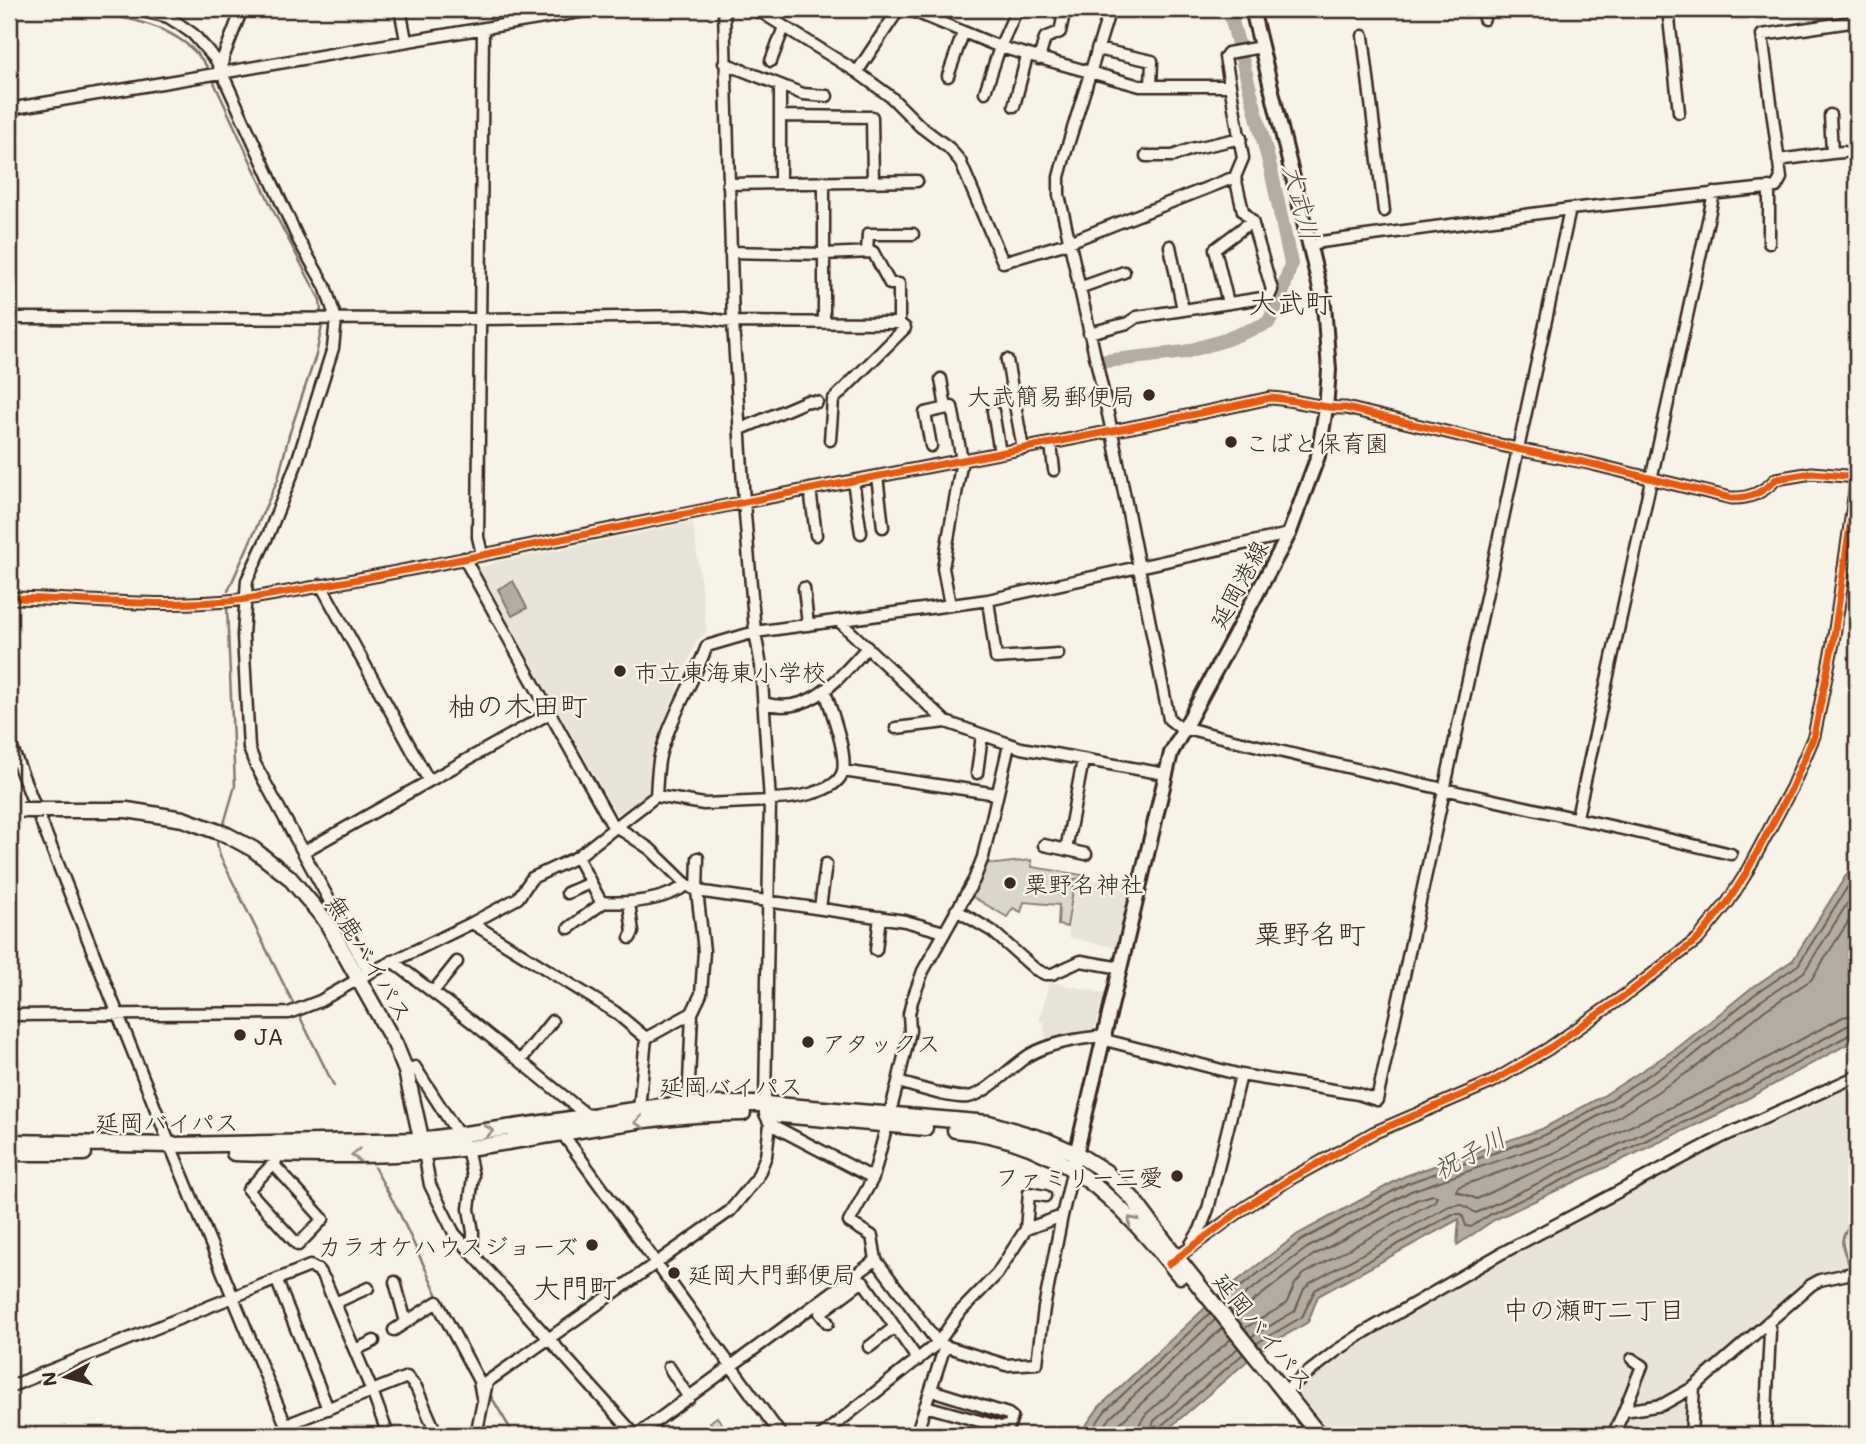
<svg xmlns="http://www.w3.org/2000/svg" width="1866" height="1444" viewBox="0 0 1866 1444" font-family="Mali,'Klee One',sans-serif">
<style>
.built{fill:#e9e4d9}
.green{fill:#dbd6cb;stroke:#8b8074;stroke-width:2}
.water{fill:#b4aca0;stroke:#84786c;stroke-width:2}
.lines{fill:none;stroke-linecap:round;stroke-linejoin:round}
.shore{stroke:#6b5e52;stroke-width:2}
.stream{stroke:#84786c;stroke-width:2.5}
.river{stroke:#b4aca0;stroke-width:14}
.minor-casing{stroke:#3b2a1e;stroke-width:15}
.major-casing{stroke:#3b2a1e;stroke-width:18}
.highway-casing{stroke:#3b2a1e;stroke-width:19}
.minor{stroke:#f7f3e8;stroke-width:10}
.major{stroke:#f7f3e8;stroke-width:12}
.highway{stroke:#f7f3e8;stroke-width:14}
.highway-bridge-casing{stroke:#3b2a1e;stroke-width:19;stroke-linecap:butt}
.highway-bridge{stroke:#f7f3e8;stroke-width:14}
.cycleway-casing{stroke:#f7f3e8;stroke-width:11}
.cycleway{stroke:#e8590c;stroke-width:7}
.oneway{stroke:#998e83}
.poi-dot{fill:#3b2a1e;stroke:#f7f3e8;stroke-width:2.5}
.labels{text-anchor:middle;dominant-baseline:central;stroke-width:5;stroke-linejoin:round;paint-order:stroke}
.poi-label{font-size:24px;fill:#3b2a1e;stroke:#f7f3e8;text-anchor:start}
.street-label{font-size:24px;fill:#3b2a1e;stroke:#f7f3e8}
.water-label{font-size:26px;font-style:italic;fill:#5f5145;stroke:#f7f3e8}
.neighbourhood-label{font-size:26px;fill:#3b2a1e;stroke:#f7f3e8}
.quarter-label{font-size:28px;fill:#3b2a1e;stroke:#f7f3e8}
</style>
<rect width="100%" height="100%" fill="#f7f3e8"/>
<filter id="ink" filterUnits="userSpaceOnUse"><feTurbulence type="fractalNoise" baseFrequency=".0143" numOctaves="2"/><feDisplacementMap in="SourceGraphic" scale="14" xChannelSelector="R" yChannelSelector="G"/><feConvolveMatrix kernelMatrix="1 2 1 2 8 2 1 2 1" color-interpolation-filters="sRGB"/></filter>
<g filter="url(#ink)">
<!-- built -->
<path class="built" d="M693 522 707 632 697 641 654 746 653 794 625 813 616 814 479 568 497 562Z
M1131 880 1116 948 1068 937 1076 881Z
M1049 982 1106 993 1093 1033 1046 1043 1044 1022 1039 1021Z
M1857 1078V1270L1813 1278 1672 1396 1619 1409 1607 1435H1329L1293 1391V1387L1334 1356 1389 1321 1585 1212 1740 1133Z
M1686 1395 1690 1398 1688 1435H1616L1623 1420 1628 1416 1662 1409Z"/>
<!-- green -->
<path class="green" d="M1031 860 1032 867 1082 875V878L1075 879 1067 927 1058 925 1059 905 1024 902 1021 912 1013 908 1007 917 968 894 983 862 996 864Z
M717 1417 730 1435H701L713 1426 710 1422Z"/>
<!-- water -->
<path class="water" d="M513 581 527 608 512 616 498 589Z
M1857 858V1039L1721 1113 1494 1220 1457 1245 1459 1219 1318 1296 1308 1322 1260 1350 1161 1435H1079L1099 1407 1220 1294 1298 1234 1405 1176 1542 1129 1603 1096 1680 1046 1750 989 1793 960Z"/>
<g class="lines">
<!-- shore -->
<path class="shore" d="M1857 908 1811 980 1765 1010 1696 1067 1617 1118 1554 1153 1458 1187 1456 1191 1477 1199 1709 1089 1843 1017 1857 1014
M1222 1301 1302 1240 1408 1183 1545 1135 1607 1102 1684 1052 1754 995 1798 965 1857 872
M1228 1307 1307 1248 1411 1191 1549 1143 1611 1109 1689 1059 1759 1002 1804 972 1857 888
M1234 1316 1312 1256 1416 1200 1433 1195 1437 1196 1435 1201 1304 1274 1295 1284 1286 1304 1245 1328
M1251 1337 1295 1311 1304 1289 1310 1283 1449 1206 1461 1204 1476 1213 1714 1099 1847 1026 1857 1024
M1257 1343 1302 1317 1315 1290 1453 1214H1462L1466 1226 1471 1227 1491 1214 1718 1106 1851 1034 1857 1033
M1088 1435 1105 1411 1210 1313
M1098 1435 1111 1417 1215 1320
M1111 1435 1119 1424 1222 1328
M1138 1435 1140 1423 1146 1414 1231 1339
M1149 1435 1154 1421 1238 1348
M1157 1435 1160 1427 1243 1354"/>
<!-- stream -->
<path class="stream" d="M82 9C130 20 184 24 210 72
M212 78 275 214 320 300 321 312
M228 591 278 479 289 435 316 355 322 326
M223 827 235 786 227 608
M220 836 217 843 220 856 295 1007
M298 1013 334 1086
M374 1167 398 1210 440 1300
M1850 1265C1838 1240 1840 1238 1857 1217
M1857 1278V1279
M489 1393 514 1435"/>
<!-- river -->
<path class="river" d="M1106 361 1185 352 1222 341 1268 323 1281 297 1291 264 1271 170 1229 9"/>
<!-- minor casing -->
<g class="minor-casing">
<path id="minor" d="M134 9 168 17 179 24 193 34 216 60 299 241 325 286 336 319 333 348 297 462 269 533 247 580 243 635 249 748 255 764 369 973
M400 9 406 40
M756 9 857 72 891 97 920 126 949 148 960 161 1003 262 1064 244 1235 177 1243 158 1225 57 1228 53 1261 47
M908 9 1000 47 1140 86H1230
M1110 9 1066 151 1059 177V195L1112 432 1169 719 1183 730H1194C1372 776 1552 811 1731 854
M1483 9 1484 19
M1668 9 1679 112
M1363 36 1384 211
M1097 49 1152 61 1151 86
M1039 59 1045 38 1060 32 1065 9
M771 61 784 27
M724 63 803 94 827 96
M222 71 223 58 242 9
M857 72 899 9
M948 76 963 33
M780 85V183
M985 92 1000 47 1017 9
M1014 106 1027 56
M9 109 597 9
M780 116 872 117 873 182
M1832 153 1844 152
M1146 156H1173L1191 149 1241 138
M1778 160 1832 153 1830 115
M728 184 917 181
M1769 243V187
M1170 246 1183 310
M1311 247 1321 242 1570 209 1776 187 1781 178 1762 35 1857 21
M730 252 824 254 873 252 890 284H899V323L905 328 833 400 830 440
M867 252 868 234H913
M1079 288 1124 272
M1228 303 1215 249 1252 221
M9 318 482 319 688 316 733 322 899 323
M824 323V182
M1089 333 1128 323 1137 317 1269 297 1272 290 1252 221 1243 211 1235 177
M1007 360 1023 449
M941 379 946 408
M993 411 1000 453
M741 429 807 401 817 402
M1051 444 1054 470
M931 446 925 413 952 407 962 460 943 568 950 605
M877 476 883 527
M853 481 861 533
M810 489 816 535
M482 554 478 537 483 29
M464 558 611 823 650 849 687 885 697 891 905 921 944 932
M321 585 429 781
M804 588 808 625
M9 598C88 599 167 609 246 599 413 571 579 535 745 502 920 467 1096 437 1270 398 1296 399 1320 409 1346 408L1517 449 1588 463 1731 498C1749 499 1763 493 1776 479L1812 473 1857 477 1833 643 1814 736 1792 787 1745 875 1728 902 1698 939 1631 991 1548 1049 1492 1082 1373 1133 1290 1179 1243 1209 1172 1261
M988 600 996 658 1058 654
M839 621 946 722 1021 748 1165 774
M764 703C811 717 838 678 867 648
M896 728 946 722
M9 741 170 1145 290 1435
M843 771 997 794
M977 773 982 735
M656 796 704 804 770 801
M770 799C789 799 837 794 843 771 847 752 831 710 825 691
M1577 817 1714 193
M1044 845 1086 854
M1066 850 1083 760
M303 852 550 713
M577 857 601 902C630 904 662 901 687 885
M567 893 590 883
M629 903 633 932 630 938
M820 908 826 864
M956 910 992 931 1035 969 1045 974H1052L1081 961 1121 968
M472 923 615 1012 646 1038
M569 928 604 902
M876 950 880 917
M392 961 472 1022 588 1116
M433 992 457 962
M9 1015 289 1013 320 1001 369 973 472 923 518 898 532 878 577 857 656 796C657 782 657 765 661 752 672 715 693 682 707 646L755 632 988 600 1289 534
M1105 1040 1241 1075 1358 1094 1377 1100 1570 209
M520 1061 552 1021
M406 1071 415 1067 467 1148 473 1176 469 1209 473 1232 472 1253
M898 1082C917 1087 950 1099 968 1097 988 1094 1013 1064 1031 1054 1053 1042 1081 1038 1106 1036
M688 1105 692 1013
M639 1109 646 1038 692 1013 701 994 704 951 697 891 698 858
M770 1124 873 1178
M562 1133 781 1435
M424 1152 430 1185 454 1233 635 1435
M275 1166 323 1219 298 1245 248 1190 271 1166H275L277 1154
M1026 1229 1029 1193 1045 1196
M1191 1244 1200 1230 1208 1209 1241 1075
M277 1281 328 1409
M395 1282 406 1322
M335 1303 368 1288
M828 1323 820 1313 863 1281 918 1360
M394 1330 437 1302 479 1381 482 1397
M945 1346 1006 1365 1037 1363 1044 1308 1062 1216
M869 1347 895 1327
M355 1350 374 1341
M669 1367 689 1398
M1291 1386 1336 1351 1365 1332 1502 1253 1720 1138 1857 1076
M9 1387 310 1266 318 1270 325 1280 372 1391 407 1377 416 1387 436 1433
M925 1406 1001 1427 1009 1426 1012 1417 1008 1414 931 1390
M1624 1411 1642 1366 1632 1359
M286 1425 372 1391 387 1432
M476 1435 487 1382 730 1211 757 1178 766 1156 770 1124 765 1114V1104L770 801 761 666 755 632 744 502 733 322 724 9
M637 1435 876 1260
M822 1435 938 1343 958 1314 997 1274 1026 1229 1062 1216 1073 1169
M916 1435 945 1346 938 1343 876 1260 872 1236 849 1222 873 1178 898 1082 910 1031 909 1014 912 1001 923 971 974 880 983 857 1009 745
M1613 1435 1624 1411 1662 1405 1694 1387 1811 1285 1820 1280 1857 1272
M1691 1435 1694 1387
M1765 1435 1770 1331 1768 1322"/>
</g>
<!-- major casing -->
<g class="major-casing">
<path id="major" d="M1074 1163 1171 753 1289 534 1318 456 1326 409 1329 370 1324 305 1252 9"/>
</g>
<!-- highway casing -->
<g class="highway-casing">
<path id="highway" d="M42 810H127L183 819 227 835 253 849 289 877 326 921 395 1044 406 1071 423 1147
M770 1114 925 1128
M955 1130C1060 1138 1118 1199 1180 1276
M9 1142 170 1145 422 1140 662 1106 707 1104H765L989 1123 1045 1140 1077 1154 1106 1172 1132 1198 1177 1258 1319 1435
M9 1153H84
M234 1153C312 1155 391 1158 468 1148 559 1136 651 1113 743 1113"/>
</g>
<!-- minor -->
<use href="#minor" class="minor"/>
<!-- major -->
<use href="#major" class="major"/>
<!-- highway -->
<use href="#highway" class="highway"/>
<!-- highway-bridge casing -->
<g class="highway-bridge-casing">
<path id="highway-bridge" d="M22 810H42"/>
</g>
<!-- highway-bridge -->
<use href="#highway-bridge" class="highway-bridge"/>
<!-- cycleway casing -->
<g class="cycleway-casing">
<path id="cycleway" d="M9 598C88 599 167 609 246 599 413 571 579 535 745 502 920 467 1096 437 1270 398 1296 399 1320 409 1346 408L1517 449 1588 463 1731 498C1749 499 1763 493 1776 479L1812 473 1857 477 1833 643 1814 736 1792 787 1745 875 1728 902 1698 939 1631 991 1548 1049 1492 1082 1373 1133 1290 1179 1243 1209 1169 1264"/>
</g>
<!-- cycleway -->
<use href="#cycleway" class="cycleway"/>
</g>
<!-- one-way arrows -->
<defs><path id="oneway-chevron" d="M-2-3.5L2.5 0L-2 3.5" fill="none" stroke-width="1.6" stroke-linecap="round" stroke-linejoin="round" transform="scale(1.75)"/></defs>
<g class="oneway">
<use href="#oneway-chevron" transform="translate(639 1122) rotate(172)"/>
<use href="#oneway-chevron" transform="translate(489 1131) rotate(-8)"/>
<use href="#oneway-chevron" transform="translate(356 1155) rotate(178)"/>
<use href="#oneway-chevron" transform="translate(1132 1221) rotate(-132)"/>
</g>
</g>
<!-- markers -->
<g class="poi-dot">
<circle cx="1149" cy="395" r="7"/>
<circle cx="1231" cy="442" r="7"/>
<circle cx="620" cy="671" r="7"/>
<circle cx="1010" cy="883" r="7"/>
<circle cx="240" cy="1035" r="7"/>
<circle cx="808" cy="1042" r="7"/>
<circle cx="1177" cy="1176" r="7"/>
<circle cx="592" cy="1245" r="7"/>
<circle cx="674" cy="1273" r="7"/>
</g>
<g class="labels">
<!-- poi labels -->
<g class="poi-label">
<text x="1135" y="395" text-anchor="end">大武簡易郵便局</text>
<text x="1245" y="442">こばと保育園</text>
<text x="634" y="671">市立東海東小学校</text>
<text x="1024" y="883">粟野名神社</text>
<text x="254" y="1035">JA</text>
<text x="822" y="1042">アタックス</text>
<text x="1163" y="1176" text-anchor="end">ファミリー三愛</text>
<text x="578" y="1245" text-anchor="end">カラオケハウスジョーズ</text>
<text x="688" y="1273">延岡大門郵便局</text>
</g>
<!-- street labels -->
<g class="street-label">
<text transform="translate(1238 584) rotate(-62)">延岡港線</text>
<text transform="translate(370 958) rotate(59)">無鹿バイパス</text>
<text x="731" y="1085">延岡バイパス</text>
<text x="167" y="1121">延岡バイパス</text>
<text transform="translate(1264 1331) rotate(51)">延岡バイパス</text>
</g>
<!-- water labels -->
<g class="water-label">
<text transform="translate(1302 202) rotate(76)">大武川</text>
<text transform="translate(1469 1153) rotate(-28)">祝子川</text>
</g>
<!-- neighbourhood labels -->
<g class="neighbourhood-label">
<text x="1594" y="1309">中の瀬町二丁目</text>
</g>
<!-- quarter labels -->
<g class="quarter-label">
<text x="1291" y="302">大武町</text>
<text x="518" y="705">柚の木田町</text>
<text x="1310" y="933">粟野名町</text>
<text x="575" y="1287">大門町</text>
</g>
</g>
<!-- margin -->
<rect width="1866" height="1444" fill="none" stroke="#f7f3e8" stroke-width="35"/>
<rect x="18" y="18" width="1831" height="1409" fill="none" stroke="#3b2a1e" stroke-width="2.5" filter="url(#ink)"/>
<!-- north arrow -->
<g transform="translate(66 1377) rotate(263)" stroke="#f7f3e8" stroke-width="5" paint-order="stroke">
<path d="M0-5L12 26L0 18L-12 26Z" fill="#3b2a1e"/>
<text y="-10" font-size="19" font-weight="bold" text-anchor="middle" fill="#3b2a1e">N</text>
</g>
</svg>
